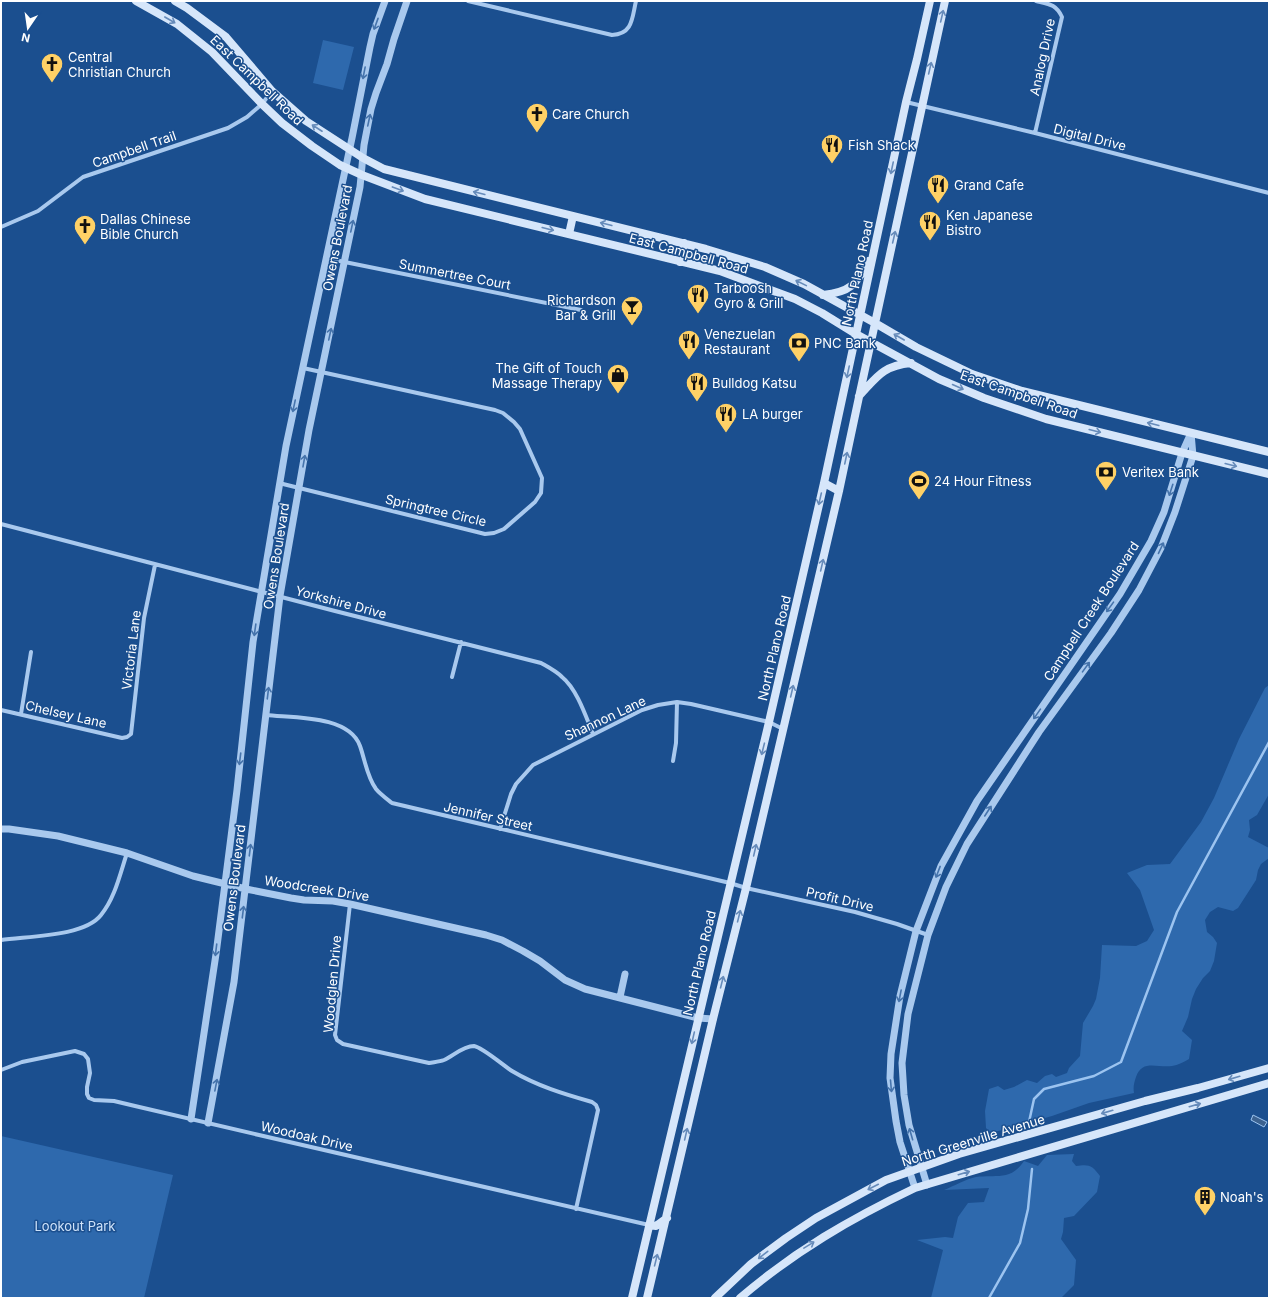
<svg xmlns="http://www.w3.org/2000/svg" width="1270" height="1299" viewBox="0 0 1270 1299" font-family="Inter,sans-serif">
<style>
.green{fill:#2e69ad}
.water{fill:#3c6290;stroke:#9cc4f0}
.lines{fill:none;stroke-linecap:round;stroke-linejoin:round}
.stream{stroke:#9cc4f0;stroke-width:2.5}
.minor{stroke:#a9c9ee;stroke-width:4}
.tertiary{stroke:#a9c9ee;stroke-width:7}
.secondary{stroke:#d6e6fa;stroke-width:8}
.oneway{stroke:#668bba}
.oneway2{stroke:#4674ac}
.labels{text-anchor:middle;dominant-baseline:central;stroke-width:3;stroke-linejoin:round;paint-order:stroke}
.poi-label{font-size:13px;fill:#fff;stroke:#1b4f8f;text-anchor:start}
.street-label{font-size:13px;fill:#fff;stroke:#1b4f8f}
.park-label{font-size:13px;fill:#cfe3fa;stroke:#1b4f8f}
</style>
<rect width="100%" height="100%" fill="#1b4f8f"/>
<!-- green -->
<path class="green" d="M323 40 354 47 343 90 313 83Z
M1269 685V794L1257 815 1249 820 1250 830 1248 837 1269 848V858L1261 864 1258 870 1256 880 1238 908 1233 911 1218 907 1210 912 1205 920 1207 932 1213 937 1217 943 1214 961 1210 971 1203 978 1196 989 1192 999 1188 1017 1182 1031 1192 1040 1189 1059C1184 1062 1178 1065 1172 1066 1157 1068 1142 1059 1136 1077 1134 1083 1133 1087 1134 1093L1089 1103 1052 1116 991 1133 986 1128 985 1111 989 1089 998 1086 1004 1090 1014 1087 1027 1080 1037 1083 1045 1076 1052 1074 1056 1077 1067 1073 1069 1068 1080 1056 1083 1023 1093 1006 1096 999 1100 978 1102 945 1136 946 1147 941 1154 930 1140 890 1127 873 1147 865 1170 864 1201 822 1214 798 1239 739 1265 688Z
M1 1136 173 1175 144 1298H1Z
M1074 1154 1072 1161 1076 1166C1089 1164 1092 1165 1100 1176L1097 1192 1074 1216 1064 1218 1063 1232 1061 1239 1076 1260 1074 1285 1061 1298H931L943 1250 917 1240 945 1237 953 1238 958 1217 968 1203 984 1202 989 1188 944 1190C954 1186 966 1179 976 1177 996 1174 1010 1182 1024 1161L1038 1166 1047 1155Z"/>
<!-- water -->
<path class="water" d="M1253 1115 1267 1122 1264 1127 1251 1120Z"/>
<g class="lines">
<!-- stream -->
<path class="stream" d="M1029 1122 1034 1099 1044 1089 1094 1076 1121 1062 1177 912 1269 742
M989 1298 1020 1243 1028 1209 1032 1169"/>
<!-- minor -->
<path class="minor" d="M468 1 612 35C633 34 632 18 636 1
M906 102 1035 133 1269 193
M1035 133 1062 17C1056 4 1049 4 1036 1
M1 227 38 211 83 177 228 128 247 117 262 104 272 91
M325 258 581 310
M279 483 485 534 494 533 504 529 535 502 541 493 542 478 520 429 514 422 503 413 495 410 303 368
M1 524 335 611 541 663C548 667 556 671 562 677 577 689 586 717 593 734
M452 677 461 642
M1 710 122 738 127 737 131 734 144 618 155 565
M21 714 31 652
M266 715C293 718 349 715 360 746 365 760 367 777 376 789 380 794 387 799 392 803L730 883 746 888 855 912 897 924 928 935
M673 761 676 743 677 702
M500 829 511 794 516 784 533 765 642 710 658 705 677 702 691 704 769 722 783 729
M350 904 335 1035 337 1040 343 1044 429 1063C433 1062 439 1062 444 1060 453 1056 463 1046 474 1046 482 1047 504 1066 512 1071 537 1086 564 1094 592 1102L596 1105 598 1110 576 1209
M1 940C27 936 84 937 101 915 115 898 120 874 127 853
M1 1070 22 1062 75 1051 84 1054 88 1059 90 1073 87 1087V1094L89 1098 94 1100 114 1101 135 1106 259 1135 649 1225"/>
<!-- tertiary -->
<path class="tertiary" d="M1 829H9L58 836 127 853 193 876 246 889 291 898 304 900 333 901 350 904 486 935 502 940 523 951 540 961 565 980 585 989 698 1018 713 1019
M620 997 625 974
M191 1119 216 954 237 790 253 642 286 446 352 138 370 47 373 34 385 1
M208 1123 234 982 280 596 299 487 309 430 360 187 364 145 371 109 376 93 387 64 394 39 407 1
M927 1185 909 1125 904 1095 902 1063 908 1014 928 935 946 887 967 844 1039 732 1111 633 1139 590 1161 548 1175 512 1193 456 1191 433
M915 1188 900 1142 896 1121 890 1078 891 1054 900 996 916 931 941 866 977 801 1120 594 1151 541 1164 512 1182 453 1191 433"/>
<!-- secondary -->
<path class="secondary" d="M136 1 177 24 212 52 262 104 282 123 312 146 340 165 362 175 425 199 720 271 795 299 822 313 856 334 939 379 984 398 1046 419 1269 474
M175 1 187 8 226 37 272 91 306 121 363 158 384 169 706 249 765 267 804 284 875 323 916 347 972 374 1022 391 1269 452
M569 234 573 216
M680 262 684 243
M823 295C850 292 856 285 869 261
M859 396C877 377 882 366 911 363
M824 483 839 491
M649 1225 656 1226 667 1218
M632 1298 769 722 824 483 906 102 917 59 930 1
M647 1298 713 1019 746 888 839 491 859 397 945 1
M715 1298 751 1264 786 1238 816 1218 886 1180 959 1154 1145 1101 1198 1088 1269 1068
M740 1298C795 1251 850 1219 915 1188L1269 1083"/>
</g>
<!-- one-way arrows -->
<defs><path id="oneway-shaft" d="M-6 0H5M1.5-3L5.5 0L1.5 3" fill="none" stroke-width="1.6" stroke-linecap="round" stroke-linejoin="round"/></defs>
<g class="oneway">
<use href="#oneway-shaft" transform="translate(942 16) rotate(-77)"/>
<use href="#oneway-shaft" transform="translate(170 20) rotate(30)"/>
<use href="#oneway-shaft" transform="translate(930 68) rotate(-77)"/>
<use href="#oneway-shaft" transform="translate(317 128) rotate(-147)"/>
<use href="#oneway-shaft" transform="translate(892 168) rotate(102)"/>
<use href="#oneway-shaft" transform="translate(398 189) rotate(20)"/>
<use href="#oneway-shaft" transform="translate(479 193) rotate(-166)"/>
<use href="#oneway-shaft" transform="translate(606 224) rotate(-166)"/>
<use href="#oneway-shaft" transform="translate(548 229) rotate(14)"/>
<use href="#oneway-shaft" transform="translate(894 237) rotate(-77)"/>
<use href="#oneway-shaft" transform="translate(801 283) rotate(-154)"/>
<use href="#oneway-shaft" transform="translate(899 337) rotate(-150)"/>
<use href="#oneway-shaft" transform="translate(848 372) rotate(102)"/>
<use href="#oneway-shaft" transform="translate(958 387) rotate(24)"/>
<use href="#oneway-shaft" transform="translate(1153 424) rotate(-166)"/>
<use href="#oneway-shaft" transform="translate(1095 431) rotate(14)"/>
<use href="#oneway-shaft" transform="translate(846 458) rotate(-78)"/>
<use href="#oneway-shaft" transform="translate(1231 465) rotate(14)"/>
<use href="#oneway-shaft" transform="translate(820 499) rotate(103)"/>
<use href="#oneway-shaft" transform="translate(822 565) rotate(-77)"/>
<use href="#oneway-shaft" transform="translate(792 691) rotate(-77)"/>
<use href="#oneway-shaft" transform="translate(763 749) rotate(104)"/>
<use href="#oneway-shaft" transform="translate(755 850) rotate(-77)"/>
<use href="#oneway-shaft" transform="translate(739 916) rotate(-76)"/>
<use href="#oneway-shaft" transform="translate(722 982) rotate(-76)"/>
<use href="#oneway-shaft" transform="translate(693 1038) rotate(103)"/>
<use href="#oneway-shaft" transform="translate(1234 1078) rotate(164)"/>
<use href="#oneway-shaft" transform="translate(1195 1105) rotate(-16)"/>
<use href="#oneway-shaft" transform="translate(1107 1112) rotate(164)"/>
<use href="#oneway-shaft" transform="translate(686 1134) rotate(-77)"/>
<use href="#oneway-shaft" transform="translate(964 1173) rotate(-16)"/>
<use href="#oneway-shaft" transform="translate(873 1187) rotate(153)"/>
<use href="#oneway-shaft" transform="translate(809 1245) rotate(-31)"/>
<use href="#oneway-shaft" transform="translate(763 1255) rotate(142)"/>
<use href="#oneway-shaft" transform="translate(656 1260) rotate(-76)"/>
</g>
<g class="oneway2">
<use href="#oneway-shaft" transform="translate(376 24) rotate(110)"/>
<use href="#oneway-shaft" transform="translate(364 73) rotate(101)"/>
<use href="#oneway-shaft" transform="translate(369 120) rotate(-78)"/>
<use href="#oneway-shaft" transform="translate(352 226) rotate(-78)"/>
<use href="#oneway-shaft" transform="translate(330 334) rotate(-78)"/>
<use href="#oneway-shaft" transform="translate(294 406) rotate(102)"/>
<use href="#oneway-shaft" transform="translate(304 461) rotate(-80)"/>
<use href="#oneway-shaft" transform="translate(1171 490) rotate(108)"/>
<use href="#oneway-shaft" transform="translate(1161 548) rotate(-65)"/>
<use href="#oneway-shaft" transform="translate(1110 607) rotate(126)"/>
<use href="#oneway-shaft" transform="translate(255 630) rotate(98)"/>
<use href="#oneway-shaft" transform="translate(1086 667) rotate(-54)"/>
<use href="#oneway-shaft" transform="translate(268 693) rotate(-83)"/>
<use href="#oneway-shaft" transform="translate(1037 714) rotate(125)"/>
<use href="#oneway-shaft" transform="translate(240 759) rotate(97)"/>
<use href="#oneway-shaft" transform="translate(988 811) rotate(-57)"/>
<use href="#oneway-shaft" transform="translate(250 850) rotate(-83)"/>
<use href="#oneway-shaft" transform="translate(938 872) rotate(111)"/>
<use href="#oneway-shaft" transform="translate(243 912) rotate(-83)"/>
<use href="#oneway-shaft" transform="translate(216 950) rotate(97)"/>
<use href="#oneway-shaft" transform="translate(900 996) rotate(101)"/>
<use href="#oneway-shaft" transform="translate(216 1085) rotate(-79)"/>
<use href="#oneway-shaft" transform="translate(891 1086) rotate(85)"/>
<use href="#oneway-shaft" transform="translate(911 1134) rotate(-106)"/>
</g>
<!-- icons -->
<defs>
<g id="church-pin" transform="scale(1.15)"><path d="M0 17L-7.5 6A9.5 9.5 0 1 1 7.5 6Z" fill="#ffd166" stroke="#1b4f8f"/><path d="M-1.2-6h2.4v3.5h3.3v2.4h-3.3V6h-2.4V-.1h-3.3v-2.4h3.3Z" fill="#111"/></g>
<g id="restaurant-pin" transform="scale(1.15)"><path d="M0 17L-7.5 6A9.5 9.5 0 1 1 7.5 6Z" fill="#ffd166" stroke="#1b4f8f"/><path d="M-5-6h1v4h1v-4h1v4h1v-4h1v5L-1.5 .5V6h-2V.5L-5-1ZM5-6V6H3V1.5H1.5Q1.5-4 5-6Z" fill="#111"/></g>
<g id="bar-pin" transform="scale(1.15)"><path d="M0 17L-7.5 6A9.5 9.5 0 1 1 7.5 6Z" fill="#ffd166" stroke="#1b4f8f"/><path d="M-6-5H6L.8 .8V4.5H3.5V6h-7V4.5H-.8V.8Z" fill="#111"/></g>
<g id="bank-pin" transform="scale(1.15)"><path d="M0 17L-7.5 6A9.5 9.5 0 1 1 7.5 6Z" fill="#ffd166" stroke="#1b4f8f"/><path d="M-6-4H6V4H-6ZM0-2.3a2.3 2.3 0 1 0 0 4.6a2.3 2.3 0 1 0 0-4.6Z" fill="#111"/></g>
<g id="shop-pin" transform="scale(1.15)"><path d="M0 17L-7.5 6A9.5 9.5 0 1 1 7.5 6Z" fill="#ffd166" stroke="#1b4f8f"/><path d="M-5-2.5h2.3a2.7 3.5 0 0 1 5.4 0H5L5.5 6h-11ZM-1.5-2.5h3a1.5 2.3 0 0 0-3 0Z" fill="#111"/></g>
<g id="stadium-pin" transform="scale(1.15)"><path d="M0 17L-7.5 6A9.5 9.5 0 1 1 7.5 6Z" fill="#ffd166" stroke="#1b4f8f"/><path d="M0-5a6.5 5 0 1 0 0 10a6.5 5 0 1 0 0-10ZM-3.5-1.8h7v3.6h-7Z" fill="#111"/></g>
<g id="building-pin" transform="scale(1.15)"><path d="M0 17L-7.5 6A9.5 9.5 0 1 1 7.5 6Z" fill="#ffd166" stroke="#1b4f8f"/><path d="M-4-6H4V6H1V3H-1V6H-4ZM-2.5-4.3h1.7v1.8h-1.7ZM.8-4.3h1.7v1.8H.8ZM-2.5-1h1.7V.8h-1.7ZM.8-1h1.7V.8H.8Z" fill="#111"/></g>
</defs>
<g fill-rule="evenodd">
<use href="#church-pin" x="52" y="64"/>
<use href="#church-pin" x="537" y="114"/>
<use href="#restaurant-pin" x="832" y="145"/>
<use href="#restaurant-pin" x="938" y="185"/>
<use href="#restaurant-pin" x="930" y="222"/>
<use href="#church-pin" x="85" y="226"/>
<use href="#restaurant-pin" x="698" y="295"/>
<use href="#bar-pin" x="632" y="307"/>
<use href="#restaurant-pin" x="689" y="341"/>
<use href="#bank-pin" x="799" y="343"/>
<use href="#shop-pin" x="618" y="375"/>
<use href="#restaurant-pin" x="697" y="383"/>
<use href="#restaurant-pin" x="726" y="414"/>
<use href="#bank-pin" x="1106" y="472"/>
<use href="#stadium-pin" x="919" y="481"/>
<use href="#building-pin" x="1205" y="1197"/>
</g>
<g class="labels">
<!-- poi labels -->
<g class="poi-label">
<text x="68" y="57">Central<tspan x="68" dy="15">Christian Church</tspan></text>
<text x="552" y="114">Care Church</text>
<text x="848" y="145">Fish Shack</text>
<text x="954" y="185">Grand Cafe</text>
<text x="946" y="215">Ken Japanese<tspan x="946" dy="15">Bistro</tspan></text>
<text x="100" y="219">Dallas Chinese<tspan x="100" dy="15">Bible Church</tspan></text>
<text x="714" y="288">Tarboosh<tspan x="714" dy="15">Gyro &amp; Grill</tspan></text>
<text x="616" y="300" text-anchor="end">Richardson<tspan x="616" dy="15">Bar &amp; Grill</tspan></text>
<text x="704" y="334">Venezuelan<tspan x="704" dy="15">Restaurant</tspan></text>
<text x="814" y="343">PNC Bank</text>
<text x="602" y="368" text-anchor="end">The Gift of Touch<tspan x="602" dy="15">Massage Therapy</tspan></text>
<text x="712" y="383">Bulldog Katsu</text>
<text x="742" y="414">LA burger</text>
<text x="1122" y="472">Veritex Bank</text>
<text x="934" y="481">24 Hour Fitness</text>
<text x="1220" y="1197">Noah's</text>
</g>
<!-- street labels -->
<g class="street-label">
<text transform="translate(1042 57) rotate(-78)">Analog Drive</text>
<text transform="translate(257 80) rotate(44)">East Campbell Road</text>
<text transform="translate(1090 137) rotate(14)">Digital Drive</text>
<text transform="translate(134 149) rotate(-19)">Campbell Trail</text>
<text transform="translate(337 238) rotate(-79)">Owens Boulevard</text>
<text transform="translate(689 253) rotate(15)">East Campbell Road</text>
<text transform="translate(857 273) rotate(-78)">North Plano Road</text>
<text transform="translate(455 274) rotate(11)">Summertree Court</text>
<text transform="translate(1019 394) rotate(19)">East Campbell Road</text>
<text transform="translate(436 510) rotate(13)">Springtree Circle</text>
<text transform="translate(276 556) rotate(-81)">Owens Boulevard</text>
<text transform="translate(341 602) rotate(15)">Yorkshire Drive</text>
<text transform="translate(1091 611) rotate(-57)">Campbell Creek Boulevard</text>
<text transform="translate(774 648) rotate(-77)">North Plano Road</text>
<text transform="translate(131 650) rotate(-83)">Victoria Lane</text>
<text transform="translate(66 714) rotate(13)">Chelsey Lane</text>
<text transform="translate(605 718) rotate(-25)">Shannon Lane</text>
<text transform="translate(488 816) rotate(13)">Jennifer Street</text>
<text transform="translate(234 878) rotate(-83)">Owens Boulevard</text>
<text transform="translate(317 888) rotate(9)">Woodcreek Drive</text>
<text transform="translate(840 899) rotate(13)">Profit Drive</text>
<text transform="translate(699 963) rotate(-77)">North Plano Road</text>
<text transform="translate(332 984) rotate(-85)">Woodglen Drive</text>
<text transform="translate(307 1136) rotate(13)">Woodoak Drive</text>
<text transform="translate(973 1140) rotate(-17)">North Greenville Avenue</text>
</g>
<!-- park labels -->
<g class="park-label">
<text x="75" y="1226">Lookout Park</text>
</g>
</g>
<!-- border -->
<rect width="1270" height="1299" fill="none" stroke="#ffffff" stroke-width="4"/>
<!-- north arrow -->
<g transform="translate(28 28) rotate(193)" stroke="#1b4f8f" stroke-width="3" paint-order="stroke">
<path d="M0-3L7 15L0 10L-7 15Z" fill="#ffffff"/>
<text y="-6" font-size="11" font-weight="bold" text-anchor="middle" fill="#ffffff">N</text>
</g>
</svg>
